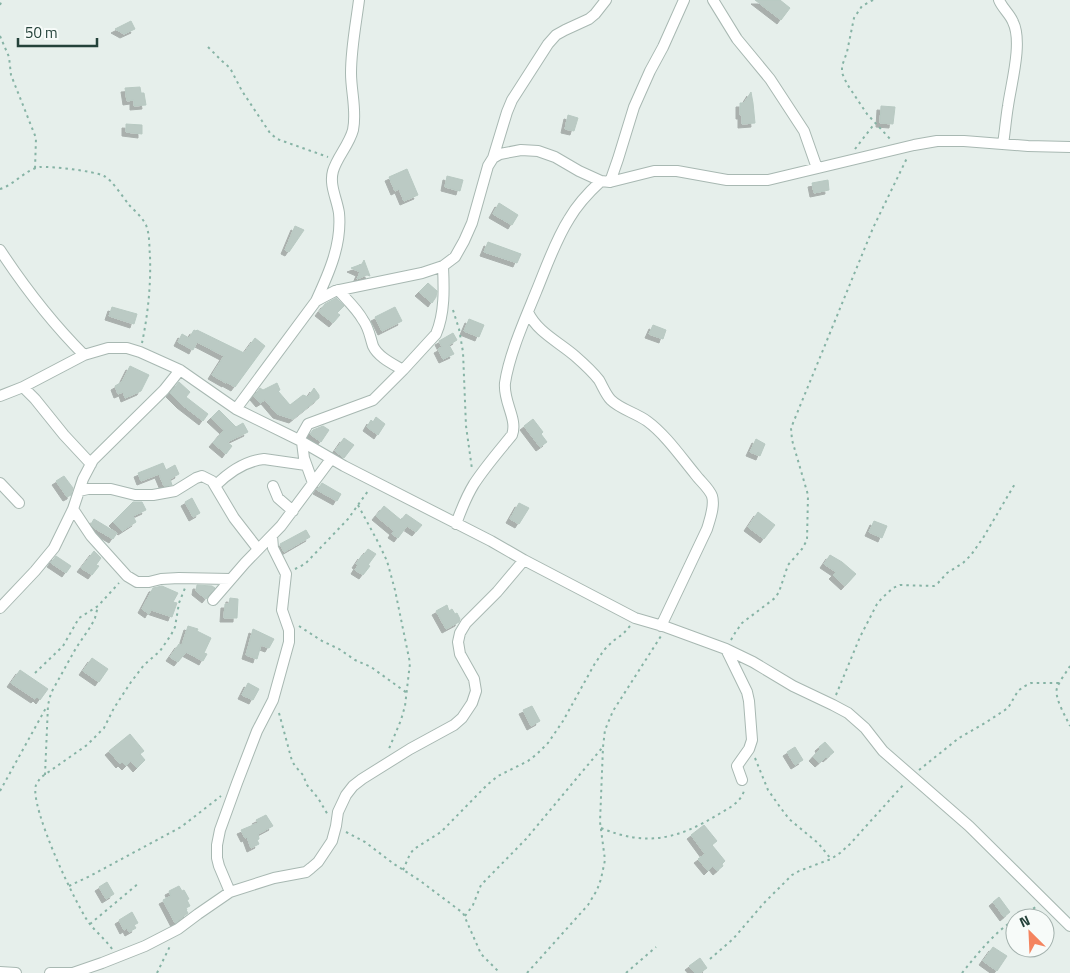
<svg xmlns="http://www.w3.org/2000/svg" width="1070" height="973" viewBox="0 0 1070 973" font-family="'Titillium Web',sans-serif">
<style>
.building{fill:#bbcac4;stroke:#b8c9c2;filter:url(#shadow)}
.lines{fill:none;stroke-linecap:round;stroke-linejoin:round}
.minor-casing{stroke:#a8b8b2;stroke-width:12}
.path{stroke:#86b3a5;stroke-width:2;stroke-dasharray:2.5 4;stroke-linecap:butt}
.minor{stroke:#fff;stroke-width:10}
</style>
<defs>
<filter id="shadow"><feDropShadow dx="-4" dy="4" stdDeviation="0" flood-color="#0004"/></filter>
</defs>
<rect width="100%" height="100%" fill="#e6efeb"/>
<!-- building -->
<path class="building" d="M755 0H780L790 8 781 20Z
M131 21 135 29 124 34 115 29Z
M140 87 141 93H144L146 105 134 106V100L127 101 125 88Z
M751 92 753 103 755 123 742 124V115H740V103H744Z
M881 106 895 107 893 124 880 123Z
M568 115 578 118 574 131 565 129Z
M126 124 142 125V134L126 132Z
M407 169 418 195 404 201 399 189 395 191 389 177Z
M447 176 463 180 460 191 445 187Z
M828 180 829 190 814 193 812 183Z
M499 203 518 215 512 225 493 214Z
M295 226 304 230 289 252 285 250Z
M488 242 521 254 517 263 484 252Z
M364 260 370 276 367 275 357 279 360 272 351 268 362 264Z
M428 283 437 291 436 297 432 303 419 292Z
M336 298 344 306 337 313 340 315 333 323 319 312 325 304Z
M112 307 137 314 134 324 109 316Z
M395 307 402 321 382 331 375 317Z
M469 319 484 325 479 337 464 331Z
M653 325 666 330 663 339 649 334Z
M194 330 196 331 197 330 244 353 255 338 265 346 235 387 226 382V383L212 375 224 356 197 342 193 350 178 342 182 334 189 338Z
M453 333 457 340 449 345 454 354 443 359 438 349 442 347 439 341Z
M130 366 149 375 141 391 125 398 123 392 118 394 115 386 122 382Z
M179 382 190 392 186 397 208 414 203 421 181 404 170 393Z
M277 383 280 390 278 391 290 405 303 395 308 397 314 388 319 395V398L293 419 277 414 265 400 260 403 254 396 260 388 263 390Z
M219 410 236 427 243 423 248 432 227 442 232 446 226 454 213 443 224 430 211 418Z
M376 417 385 424 378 435 367 427 371 420 373 422Z
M533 419 543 432 541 434 547 442 540 447 524 426Z
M323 426 329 430 321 442 310 434 313 430Z
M344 438 354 445 344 458 335 451Z
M756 439 765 444 760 456 750 452Z
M163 463 166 470 175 465 179 474 170 479 172 485 164 486 159 474 141 481 138 473Z
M64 476 73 488 71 495 67 497 56 481Z
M322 483 341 494 337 501 317 490Z
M192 498 200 513 193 517 185 502Z
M133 502H142L146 510 133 516 136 522 122 531 113 522Z
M519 503 529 508 519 524 510 519Z
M384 506 401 520 406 514 422 525 416 532 407 526 398 538 392 534 394 531 376 516Z
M758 512 775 525 764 539 748 527Z
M94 519 117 533 113 539 94 528 91 524Z
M874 521 887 526 882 538 869 532Z
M306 530 310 537 284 552 280 544Z
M368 549 376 554 368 565 370 566 363 575 355 570 358 565 356 564 362 555 363 556Z
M94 551 101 558 96 565 99 566 92 575 81 568Z
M830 555 842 562 856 574 845 586 833 575 836 572 824 564Z
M56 556 71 566 66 573 51 563Z
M197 585 212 586 215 588 206 599 196 591Z
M162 586 178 593 173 602 177 603 172 617 151 610 149 614 142 609 153 588Z
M230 598 238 599 237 618H224L225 604H229Z
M447 605 449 611 452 609 455 614 457 613 460 619 459 622 446 629 436 611Z
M188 626 198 629 197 631 211 638 204 653 207 654 203 661 186 652 178 662 170 657 179 644 182 645Z
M253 629 274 639 269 648 261 645 257 659 246 655Z
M92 658 108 669 99 682 83 671Z
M20 670 48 689 40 700 37 697 35 699 11 683Z
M248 683 259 689 253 700 242 695Z
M532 706 540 721 531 726 523 710Z
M130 734 144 751 140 754 145 760 137 768 131 761 126 766 122 762 120 764 109 751Z
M825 742 834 752 827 758 826 757 819 763 813 757 820 749 819 747Z
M795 747 803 760 795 765 787 752Z
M266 815 273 826 258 834 259 839 257 840 259 844 251 848 247 837 245 838 241 830 258 823 256 820Z
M704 825 717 841 712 845 725 861 722 864 723 866 717 871 713 866 708 871 698 859 705 854 691 835Z
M107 882 114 894 106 899 99 887Z
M179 886 182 891 184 890 189 899 187 900 190 906 186 908 187 910H186L188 913 175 923 163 900 171 896 169 891Z
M999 897 1010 912 1004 917 993 902Z
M132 912 138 923 134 925 136 928 129 932 127 928 124 930 119 920Z
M993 947 1007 956 997 971 983 961Z
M700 958 707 968 700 973H695L689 966Z"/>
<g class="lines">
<!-- minor casing -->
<g class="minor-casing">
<path id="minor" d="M713 0 737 39 770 79 804 131 817 168
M999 0C1002 8 1010 14 1013 22 1023 42 1011 84 1008 106 1006 118 1005 131 1003 144
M493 158 507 112 512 100 548 44 556 35 565 30 589 19 595 14 606 0
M610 182 618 159 634 107 650 71 663 47 684 0
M0 250C25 288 52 323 84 355
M338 290C347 300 357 309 363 320 369 328 370 337 373 346 378 357 393 364 403 370
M316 301C329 273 342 244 339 213 337 199 329 185 333 171 337 157 349 145 353 130 357 111 351 92 351 73 351 48 356 24 359 0
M528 312C537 332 559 342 575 356 583 363 592 371 599 380 603 387 606 395 611 400 620 409 636 413 647 421 665 434 681 457 695 474 700 481 709 488 712 496 715 506 710 519 707 529L661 626
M23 387 35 399 64 435 91 464
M0 396 23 387 84 355 108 348H127L140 352 180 370 236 409 299 440 344 466 491 541 524 560 635 618 666 627 726 649 753 662 793 686 833 705 848 713 865 728 883 751 969 826 1070 926
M236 409 316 301 335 291 422 273 443 266 455 257 464 241 472 223 488 166 493 158 500 154 521 150 538 151 555 157 579 171 601 181 610 182 654 171H677L727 180H768L914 145 937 141H964L1028 146 1070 147
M299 440 308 424 373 400 403 370 436 334C445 313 444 288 443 266
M302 442 304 458 313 483
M0 483 19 503
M215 486C229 472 245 461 264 459L306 465
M273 486 278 498 293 511
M79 491 88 489H111L135 495H153L175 491 196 478 202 476 212 481 234 518 258 549
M73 509 91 536 127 576 137 582H149L161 579 179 578 230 579
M456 524C461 510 466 497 474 484 485 467 499 451 512 435 518 419 503 402 505 383 509 355 525 319 536 292 546 268 555 241 569 219 577 205 589 192 601 181
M213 600 245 563 281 526 331 459
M0 608 35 571 54 548 73 509 83 479 93 460 164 390 180 370
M726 649 747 692 749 701 752 740 749 749 737 766 742 780
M230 892 219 866 217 858V845L220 830 237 783 257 731 273 700 289 642V630L282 610 286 574 273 548 272 536
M0 972 16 973
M50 973H73L102 963 145 946 178 929 198 914 230 892 274 878 306 872 311 868 318 862 332 841 336 826 338 812 346 795 353 786 362 779 410 749 454 725 462 718 472 703 476 691 474 679 460 654 458 642 460 633 466 623 497 592 524 560"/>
</g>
<!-- path -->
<path class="path" d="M873 0 862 6 854 18 847 52 842 66V73L847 84 867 114 892 141
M0 5 2 0
M0 36 9 57 11 75 36 138 35 169
M208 47 222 61 230 68 242 91 270 133 277 139 328 157
M855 149 875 123
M0 189C14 185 26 169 40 167 51 166 94 171 104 176 112 180 123 197 129 205 135 211 142 217 146 225 150 235 149 246 150 256 151 285 148 314 142 343
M453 310 459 329 463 352 466 426 472 469
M358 505 379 544 387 561 395 590 410 663 405 706 401 720 388 751
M295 569 305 564 348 519 368 491
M299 626 322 641 339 649 355 660 371 667 407 693
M731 640 735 633 742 623 775 598 779 592 788 565 802 549 807 540 808 495 792 440 791 428 873 228 907 158
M1070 666C1066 673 1060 680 1057 688 1054 698 1066 717 1070 726
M35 673 63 646 79 618 98 606 119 583
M836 695 860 637 877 604 882 598 893 588 900 585 934 586 938 583 947 573 963 563 971 555 983 538 1016 482
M279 713 292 761 295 766 303 775 307 785 318 798 328 815
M755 758 768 790 780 807 789 819 818 843 831 859
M919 770 959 738 985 723 1008 708 1018 691 1023 687 1031 683H1060
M45 775 48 705 51 693 76 648 91 626 95 618 98 606
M0 791 47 706
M601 828C647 847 678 839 719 814 729 808 740 803 744 791
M346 832 365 842 394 864 419 880 463 913 481 954 500 973
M403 870 410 854 414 849 441 832 487 785 498 776 528 761 537 754 548 743 563 721 594 665 604 650 613 641 623 634 630 626
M69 886 90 876 181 827 221 796
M465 916 473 905 481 885 526 839 602 748
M1016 918 1036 907
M90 924 139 883
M112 949C105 939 96 932 89 923 75 903 29 806 36 785 37 782 39 781 40 778L87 745 104 728 114 708 131 682 144 665 160 651 171 635 175 627 179 603 185 588
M710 959 733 939 764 903 792 875 799 871 831 859 840 853 850 844 904 784
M157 973 171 944
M527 973 588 905 597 890 601 879 605 860 600 822 603 747 605 730 613 711 661 636
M626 973 656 947
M962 973C978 953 994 933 1015 919"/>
<!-- minor -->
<use href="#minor" class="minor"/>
</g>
<!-- north arrow -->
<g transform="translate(1030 933) rotate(336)"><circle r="24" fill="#f7fbf9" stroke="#a3b1ad"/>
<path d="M0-4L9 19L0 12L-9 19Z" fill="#f4845f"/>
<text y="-8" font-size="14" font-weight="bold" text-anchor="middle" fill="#24423a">N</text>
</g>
<!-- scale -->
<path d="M18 38v8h79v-8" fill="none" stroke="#24423a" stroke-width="2.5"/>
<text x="25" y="38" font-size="15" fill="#24423a" stroke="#f7fbf9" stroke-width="4" paint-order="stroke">50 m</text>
</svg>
